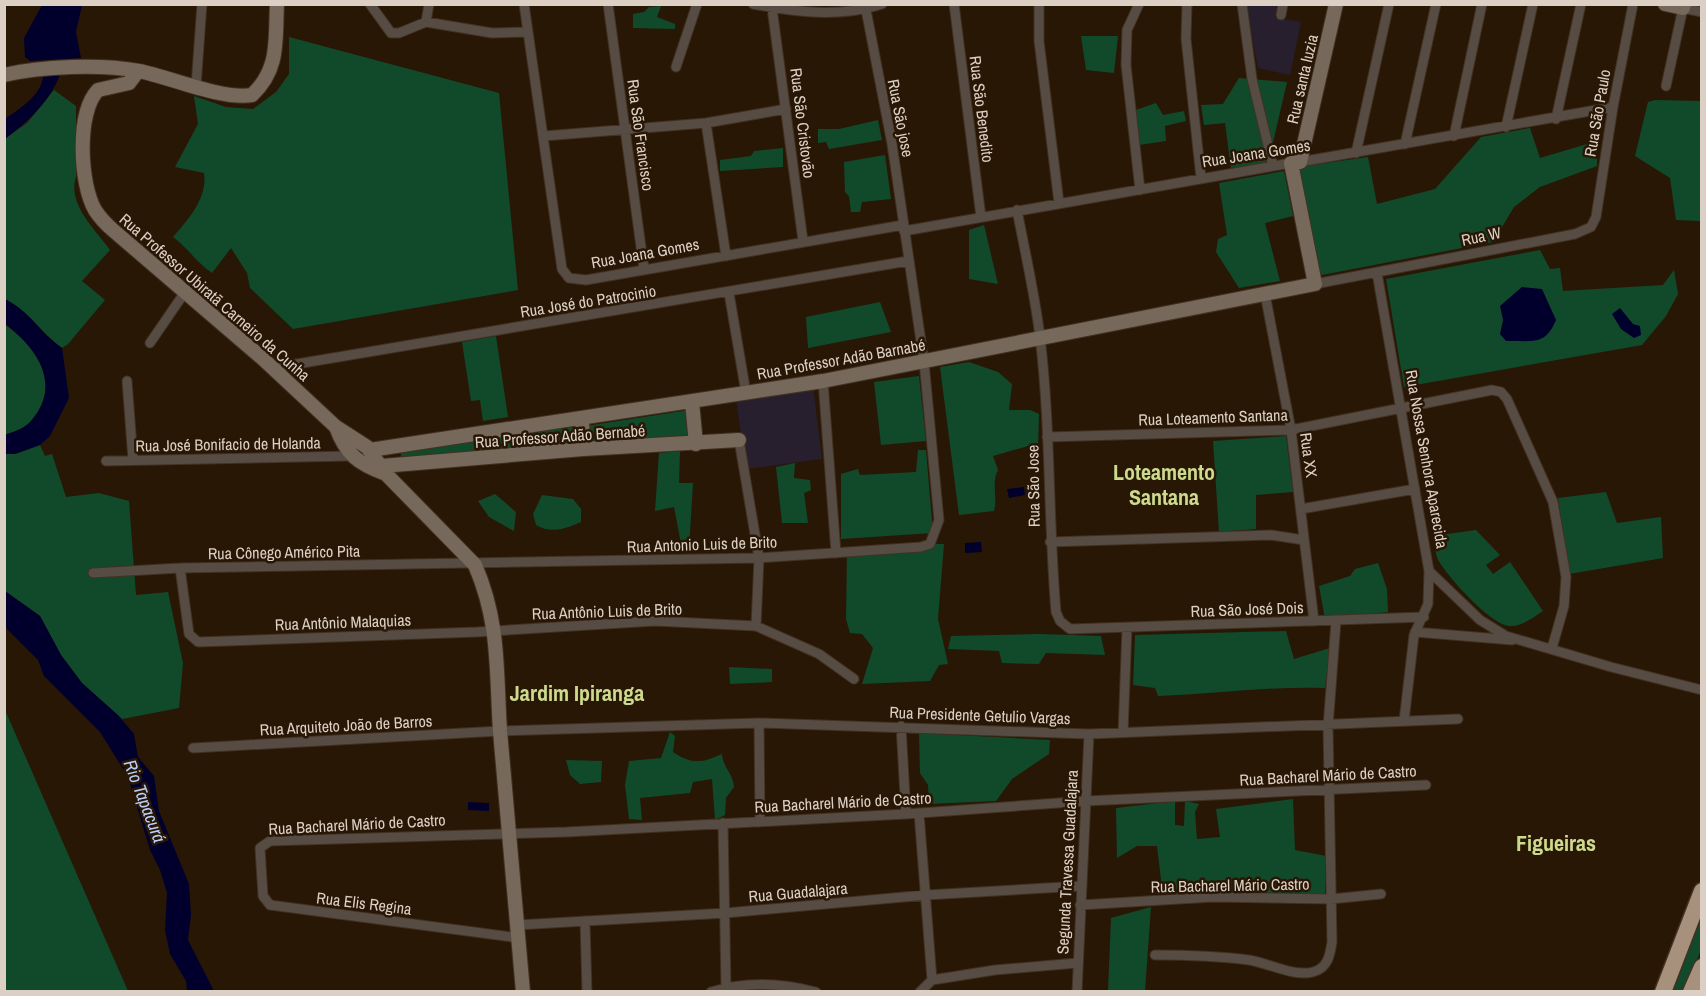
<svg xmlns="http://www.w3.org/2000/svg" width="1706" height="996" viewBox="0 0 1706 996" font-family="'Archivo Narrow',sans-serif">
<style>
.education{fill:#271f2e}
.green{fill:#114a2a}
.water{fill:#01002c}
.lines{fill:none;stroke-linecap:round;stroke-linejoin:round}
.street-casing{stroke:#423121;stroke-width:11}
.secondary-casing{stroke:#423121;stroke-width:16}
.highway-casing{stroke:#423121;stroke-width:19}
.street{stroke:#564c44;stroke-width:9}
.secondary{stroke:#76685b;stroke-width:14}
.highway{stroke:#a7907c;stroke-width:16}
.labels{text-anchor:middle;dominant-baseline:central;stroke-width:5;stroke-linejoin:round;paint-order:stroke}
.street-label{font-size:16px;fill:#dcd0c5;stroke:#291706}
.water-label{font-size:18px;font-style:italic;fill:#bacff8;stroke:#291706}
.district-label{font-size:22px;font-weight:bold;fill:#ccda8d;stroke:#291706}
</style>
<rect width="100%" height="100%" fill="#291706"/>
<!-- education -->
<path class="education" d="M1246 5H1277L1275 17 1301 22 1290 75 1258 68Z
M813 386 822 459 746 469 736 399Z"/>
<!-- green -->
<path class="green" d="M661 6 657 17 675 24V29L633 28V14L644 12 649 7Z
M1081 36H1118L1114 73 1086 70Z
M289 37 499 93 518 290 293 329 250 288 247 273 231 248 212 273C196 262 188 248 173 237 189 219 208 197 204 173L175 167 198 124 194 96 226 107 253 109 276 92 289 74Z
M1239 78 1287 82 1268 164 1231 168 1225 123 1204 125 1201 105 1223 104Z
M54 90 76 106V177C67 204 95 229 110 250L82 281 105 300 68 344 62 348C39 331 31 313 5 299L4 139 27 123Z
M1655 100 1701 101V221L1676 220 1670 178 1635 156 1648 102Z
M1156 103 1163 115 1184 111 1186 121 1165 126 1166 141 1139 145 1136 110Z
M878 120 882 140 829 149 826 142 818 143V129H839Z
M1530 128 1540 158 1597 141V166L1540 187 1514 207 1493 242 1317 276 1297 167 1368 157 1377 204 1435 189 1481 137Z
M783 148V167L720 171V160L751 156 754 151Z
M885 155 891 199 862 202 860 212H851L849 196 845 192 844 162Z
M1284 171 1293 216 1265 223 1280 281 1239 288 1216 252 1218 239 1227 235 1219 183Z
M984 225 998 284 969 279V230Z
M1540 250 1550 269 1560 268 1563 291 1663 285 1674 270 1678 294 1666 316 1642 345 1404 387 1386 279Z
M880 302 891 332 808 348 806 317Z
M4 324C38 348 63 386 30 422 24 429 12 432 5 435Z
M496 336 508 417 483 421 480 400 471 401 462 342Z
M969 362 998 372 1012 384 1009 410H1030L1039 414 1038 449 1028 446 993 456 998 470C991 483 998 497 994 511L959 515 940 367Z
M919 376 926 441 881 445 874 382Z
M689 410 691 436 587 442 586 426Z
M579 424 580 445 496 452 494 438Z
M1286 436 1293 492 1256 495V529L1219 532 1213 441Z
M487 438 490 449 401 458V452Z
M40 445 45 456 52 454 66 497 99 493 129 501 136 595 168 592 183 663 179 708 122 719 82 683 61 655 40 616 5 591V454H15Z
M918 450H926L933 533 841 539V474L858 469 860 475 916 472Z
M680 451 679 483H693L689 549H682L674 507 655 511 659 453Z
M795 463 794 478 810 480 811 490 804 493 808 523H782L776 467Z
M1606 492 1617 523 1661 517 1663 558 1569 574 1558 498Z
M495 494 516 512 514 531 489 517 478 501Z
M542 495 573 499 581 509V522C565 529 551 534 536 525L533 514Z
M1476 530 1500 555 1486 565 1493 574 1510 562 1543 611C1534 617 1521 627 1509 626 1490 624 1450 579 1440 563 1435 556 1435 544 1433 536Z
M937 544H944L938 619 948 664 939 665 930 681 862 684 873 648 862 634 850 633 846 619 847 550Z
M1378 563 1387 589 1388 612 1325 619 1319 586 1350 576 1355 569Z
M1286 631 1294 659 1330 648 1325 688C1269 686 1214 694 1158 696L1155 688 1133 685 1135 635Z
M1040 634 1101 636 1105 655 1046 653 1039 664 1002 663 999 651 948 649 951 636Z
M729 667 772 669V682L730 684Z
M5 710 128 991H5Z
M670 732 675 736 673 752C692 765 702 763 722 754 723 768 733 773 734 787L726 798 725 815 715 820 712 779 693 782 690 793 640 798 642 820 629 819 625 785 629 761 661 758Z
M919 733 1050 740 1049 754 1012 779 996 801 929 804 928 785 920 773Z
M566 760 602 761 601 782 580 784 570 775Z
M1293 799 1295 850 1326 856 1325 894 1163 896 1157 846H1137L1117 858 1116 808 1175 801V825L1184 826 1185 801 1199 804 1195 812 1197 839 1220 837 1216 809Z
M1151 907 1145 991H1108L1111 918Z
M1701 916V950L1684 991 1671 992Z"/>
<!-- water -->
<path class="water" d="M42 5H82L76 32 81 58 30 61 25 57 24 38Z
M60 75C49 102 28 122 5 139V119C19 109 42 95 43 76Z
M1522 287 1542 289 1556 320C1545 347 1531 340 1506 341L1500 334 1503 320 1500 306Z
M5 299C32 313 38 331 62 348L69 398 50 436 40 445 15 454H5V435C12 432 24 429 30 422 63 386 38 348 5 324Z
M1620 308 1633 324 1640 326 1641 335 1634 338 1621 329 1612 314Z
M1024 487 1025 495 1009 498 1007 489Z
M981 542 982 552 965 553V543Z
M5 591 40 616 61 655 82 683 119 716 134 734 138 757 154 776 159 811 189 884 191 915 188 940 214 991H187L186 981 170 954 165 930 167 893 160 870 150 850 128 777 100 732 44 676 38 660 7 629 5 624Z
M468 802 489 803V811L468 810Z"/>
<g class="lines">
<!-- street casing -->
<g class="street-casing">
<path id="street" d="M370 4 391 33H399L426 22 492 33 527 32
M524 4 562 269 569 278 586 280 903 225
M608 4 644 269
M753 4C795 12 840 18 882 4
M954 4 981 217
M1039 4V41L1059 203
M1139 4 1127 30 1126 65 1140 190
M1187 4 1186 39 1201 178
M1242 4 1252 79 1273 166
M772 8 803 241
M1281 15 1283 4
M426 22 429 4
M676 67 697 4
M196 86 202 4
M1666 86 1683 8 1702 12
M1556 119 1581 4
M706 123 726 256
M1506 127 1533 4
M544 136 706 123 786 109
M1454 136 1482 4
M1405 144 1436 4
M1356 153 1389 4
M1300 162 1613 107
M1017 210C1025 252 1035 295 1040 337 1051 428 1048 520 1056 612L1060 621 1070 629 1424 617
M904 231 1291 163
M1377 273 1429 571 1480 620 1506 636 1611 667 1702 690
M1315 284 1575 234 1591 227 1596 217 1613 107 1633 4
M729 293 746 393
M1265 294 1291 430 1314 621
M150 343 185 292
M273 368 908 261
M127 381 133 460
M823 381 836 553
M1047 437 1291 430 1492 390 1501 392 1507 399 1553 502 1566 577 1564 606 1552 648
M739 440 759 558 756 626
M106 461 351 456
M1301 509 1415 489
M1050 542 1271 535 1304 540
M180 568 189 634 198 642 477 632 655 621 756 626 819 654 854 679
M93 573 180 568 759 558 921 547 930 544 939 520 924 362 892 144 866 10
M1415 632 1512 640
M1404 721 1414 635 1428 604 1429 571
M759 723 760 822
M901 726 906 814
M1123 733 1127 628
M193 748 500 731 759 723 1089 734 1458 719
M919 813 932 980
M723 823 726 987
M1080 905 1213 897 1331 899 1381 894
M585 921 587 992
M517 925 726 913 926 895 1081 886
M519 938 270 905 263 896 260 848 270 841 567 832 906 814 1086 801 1426 785
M1155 955C1187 955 1217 956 1249 960 1269 963 1293 977 1313 972 1328 968 1330 955 1332 942L1328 727 1336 621
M711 992C746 981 781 983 816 992
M920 992 932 980 995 970 1077 963
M1077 992 1089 734"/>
</g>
<!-- secondary casing -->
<g class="secondary-casing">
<path id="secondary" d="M1665 4 1683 8 1684 4
M138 71 129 83 98 90C76 113 80 184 95 210 100 218 107 225 114 231L262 358 336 427 367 447 386 474 475 565C500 623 496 670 500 731 507 818 516 905 523 992
M4 75C42 66 101 64 139 71 170 77 222 100 252 95 280 69 275 40 277 4
M692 402 696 444
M582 419 583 449
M336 427C346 455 359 464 386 474
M370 450 823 381 1315 284 1291 163 1300 162 1336 4
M382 466 583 449 739 440"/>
</g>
<!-- highway casing -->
<g class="highway-casing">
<path id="highway" d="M1663 992 1702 891
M1691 992 1702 967"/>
</g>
<!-- street -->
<use href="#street" class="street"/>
<!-- secondary -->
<use href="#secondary" class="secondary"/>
<!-- highway -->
<use href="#highway" class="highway"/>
</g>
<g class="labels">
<!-- street labels -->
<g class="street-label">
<text transform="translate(1302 79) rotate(-77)">Rua santa luzia</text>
<text transform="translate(982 109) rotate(83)">Rua São Benedito</text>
<text transform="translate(1597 113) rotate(-80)">Rua São Paulo</text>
<text transform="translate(901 118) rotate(79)">Rua São jose</text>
<text transform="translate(803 123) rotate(83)">Rua São Cristovão</text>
<text transform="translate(641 135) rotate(82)">Rua São Francisco</text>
<text transform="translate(1256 153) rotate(-9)">Rua Joana Gomes</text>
<text transform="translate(1481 236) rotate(-12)">Rua W</text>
<text transform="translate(645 253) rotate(-10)">Rua Joana Gomes</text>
<text transform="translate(215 297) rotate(41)">Rua Professor Ubiratã Carneiro da Cunha</text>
<text transform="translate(588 301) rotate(-9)">Rua José do Patrocinio</text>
<text transform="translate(841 359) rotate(-10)">Rua Professor Adão Barnabé</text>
<text transform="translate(1213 417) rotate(-2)">Rua Loteamento Santana</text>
<text transform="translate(560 436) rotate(-4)">Rua Professor Adão Bernabé</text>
<text transform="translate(228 444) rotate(-1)">Rua José Bonifacio de Holanda</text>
<text transform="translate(1309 455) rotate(82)">Rua XX</text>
<text transform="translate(1427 459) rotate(80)">Rua Nossa Senhora Aparecida</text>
<text transform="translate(1033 486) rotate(-91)">Rua São Jose</text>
<text transform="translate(702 544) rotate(-2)">Rua Antonio Luis de Brito</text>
<text transform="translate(284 552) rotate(-1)">Rua Cônego Américo Pita</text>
<text transform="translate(1247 609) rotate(-2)">Rua São José Dois</text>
<text transform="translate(607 611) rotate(-2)">Rua Antônio Luis de Brito</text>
<text transform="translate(343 622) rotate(-2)">Rua Antônio Malaquias</text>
<text transform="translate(980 715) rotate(2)">Rua Presidente Getulio Vargas</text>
<text transform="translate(346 725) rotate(-3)">Rua Arquiteto João de Barros</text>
<text transform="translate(1328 775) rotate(-3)">Rua Bacharel Mário de Castro</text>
<text transform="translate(843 802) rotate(-3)">Rua Bacharel Mário de Castro</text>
<text transform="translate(357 824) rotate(-3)">Rua Bacharel Mário de Castro</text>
<text transform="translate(1067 862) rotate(-87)">Segunda Travessa Guadalajara</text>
<text transform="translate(1230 885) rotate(-1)">Rua Bacharel Mário Castro</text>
<text transform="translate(798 892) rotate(-5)">Rua Guadalajara</text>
<text transform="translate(364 903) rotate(7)">Rua Elis Regina</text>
</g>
<!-- water labels -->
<g class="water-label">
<text transform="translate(145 801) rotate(69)">Rio Tapacurá</text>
</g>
<!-- district labels -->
<g class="district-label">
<text x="1164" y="472">Loteamento<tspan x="1164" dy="25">Santana</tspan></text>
<text x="577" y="693">Jardim Ipiranga</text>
<text x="1556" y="843">Figueiras</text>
</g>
</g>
<!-- border -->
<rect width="1706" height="996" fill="none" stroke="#dcd0c5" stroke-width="12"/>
</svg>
